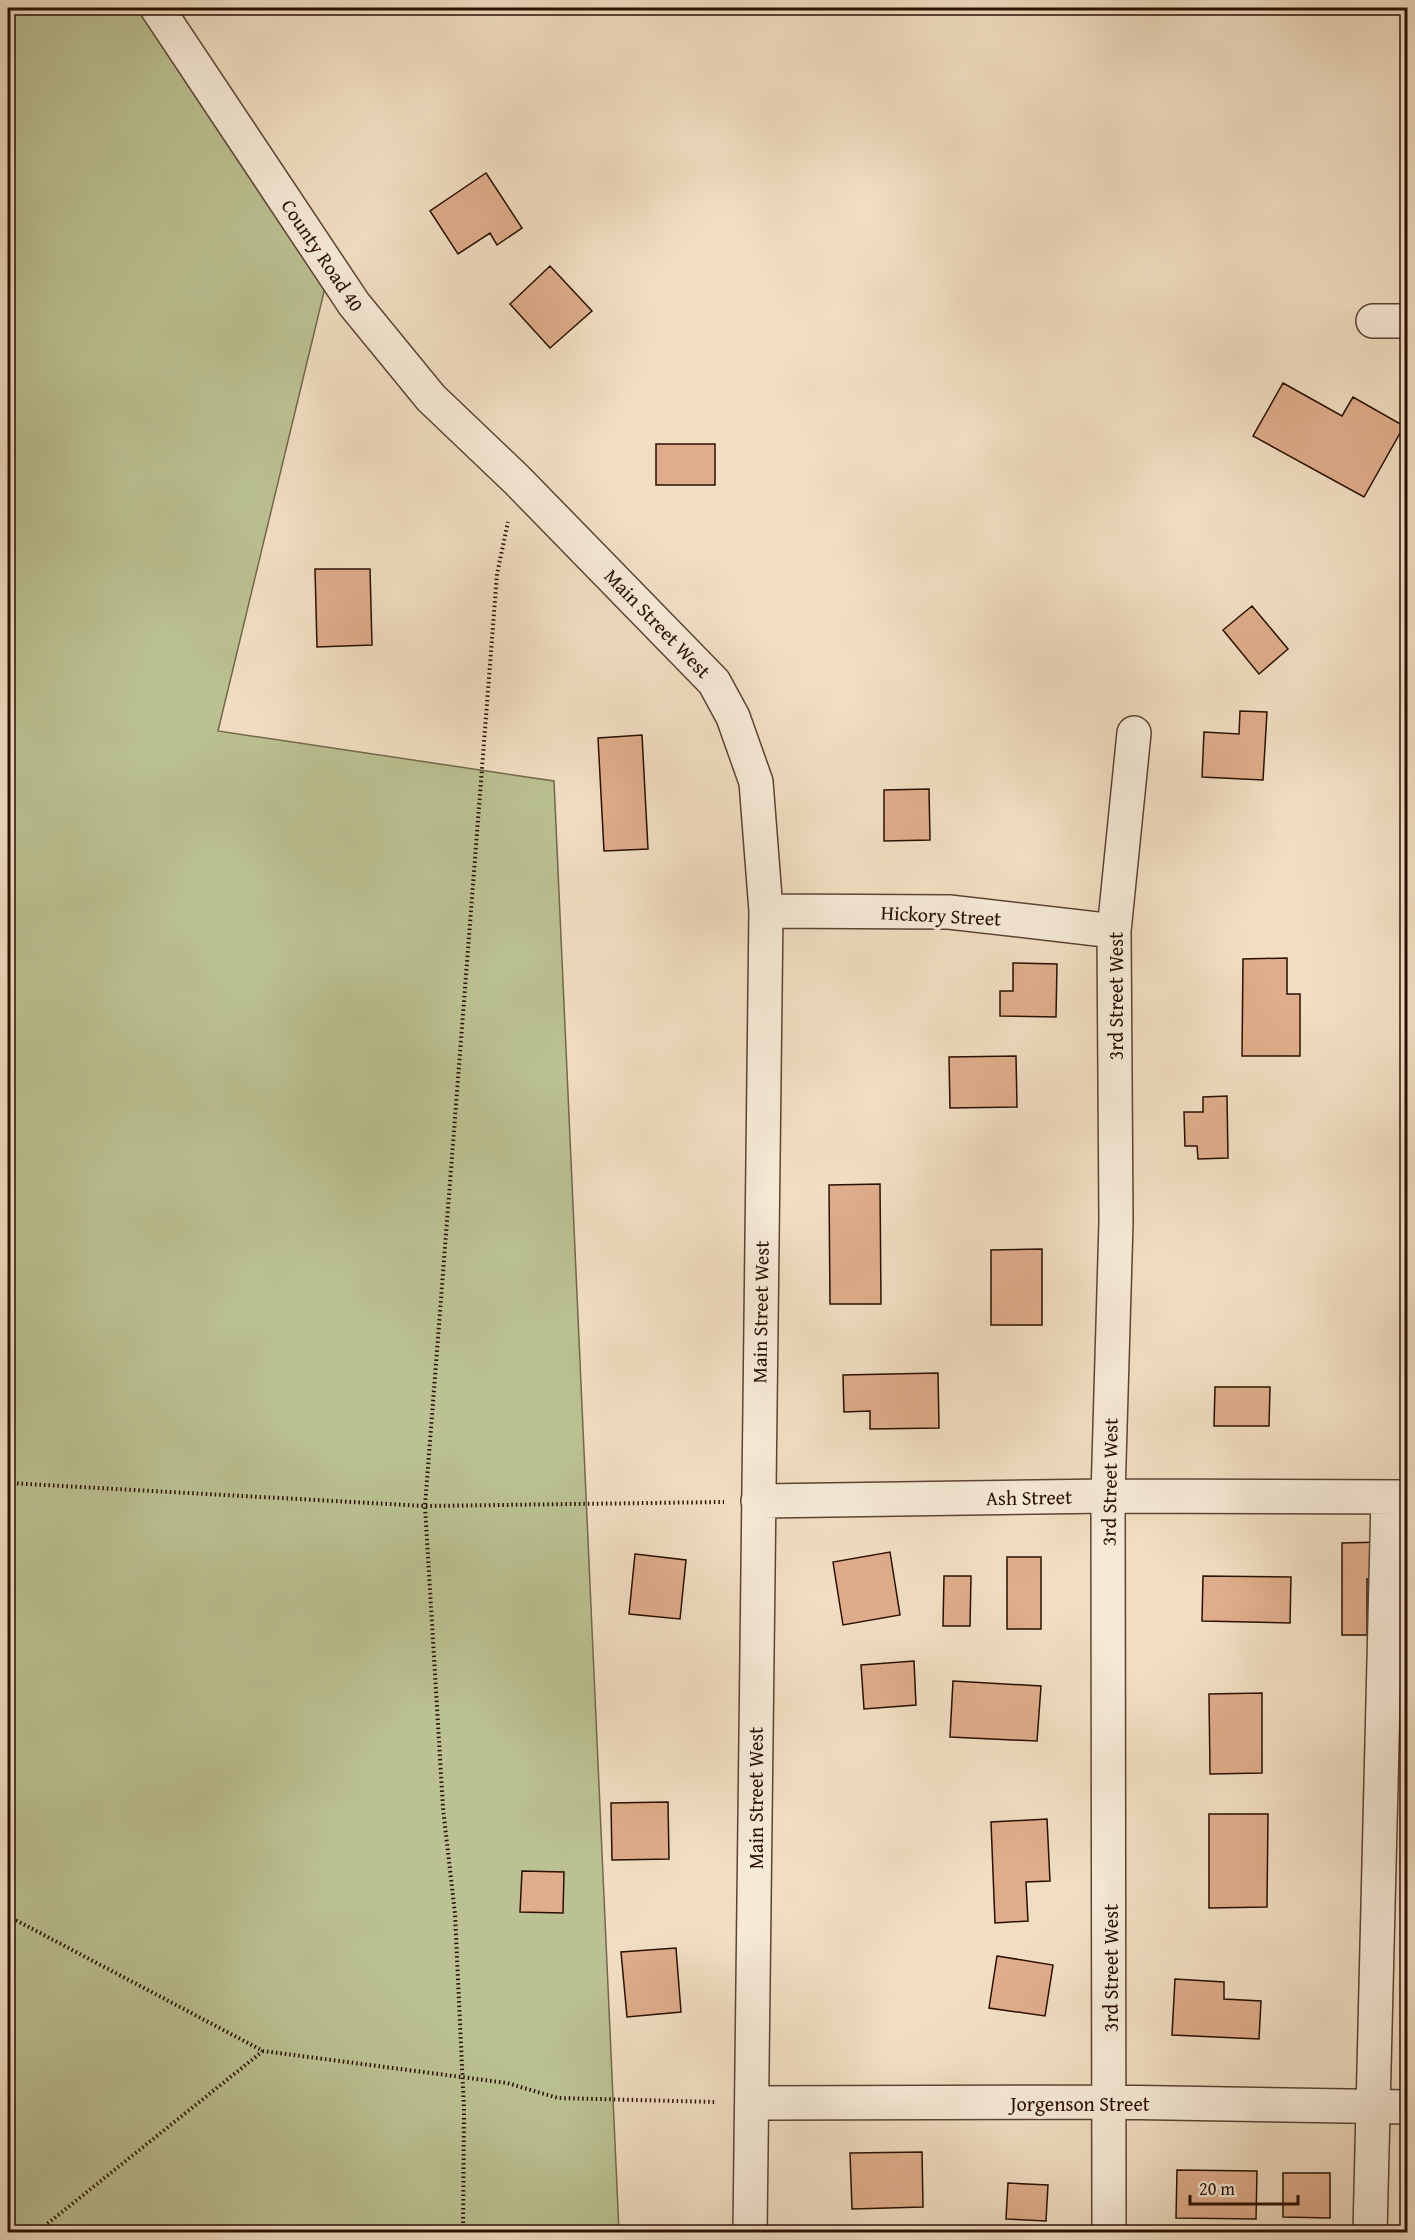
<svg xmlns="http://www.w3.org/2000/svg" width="1415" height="2240" viewBox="0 0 1415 2240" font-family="'Gentium Book Plus',serif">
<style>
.green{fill:#bbc192;stroke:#72684a;stroke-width:1.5}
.building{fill:#dfad8b;stroke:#2a0f03;stroke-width:1.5}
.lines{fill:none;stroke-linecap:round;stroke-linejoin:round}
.minor-casing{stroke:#5c4333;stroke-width:36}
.path{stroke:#2a0f03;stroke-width:4;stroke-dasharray:1.5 3;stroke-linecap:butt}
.minor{stroke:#f6ead7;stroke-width:33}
.labels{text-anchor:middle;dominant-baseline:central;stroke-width:6;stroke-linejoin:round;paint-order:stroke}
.street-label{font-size:20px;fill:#2a0f03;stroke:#f6ead7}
</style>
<rect width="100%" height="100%" fill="#f1dec2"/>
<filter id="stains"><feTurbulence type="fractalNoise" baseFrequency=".00333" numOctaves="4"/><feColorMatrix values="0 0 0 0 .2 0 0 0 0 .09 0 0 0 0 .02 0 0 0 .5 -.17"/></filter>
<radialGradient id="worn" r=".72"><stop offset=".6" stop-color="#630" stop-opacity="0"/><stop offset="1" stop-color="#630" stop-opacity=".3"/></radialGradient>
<!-- green -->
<path class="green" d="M8 8H162L330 267 218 731 554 781 619 2232H8Z"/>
<!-- building -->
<path class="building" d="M1402 17H1408V70H1402Z
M486 173 522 228 497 245 490 233 458 254 430 211Z
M550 266 592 311 550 348 510 304Z
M1283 383 1342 416 1353 397 1404 426 1364 497 1253 436Z
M656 444H715V485H656Z
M315 569H370L372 645 317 647Z
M1252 606 1288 649 1259 674 1223 630Z
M1240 711 1267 712 1263 780 1202 777 1204 732 1239 734Z
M642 735 648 849 604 851 598 738Z
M929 789 930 840 884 841V790Z
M1287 958V994H1300V1056H1242L1243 959Z
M1013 963 1057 964 1056 1017 1000 1016V991H1013Z
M1016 1056 1017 1107 950 1108 949 1057Z
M1227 1096 1228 1158 1198 1159 1197 1146H1185L1184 1112H1203V1097Z
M880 1184 881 1304H830L829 1185Z
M1042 1249V1325H991V1250Z
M938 1373 939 1428 870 1429V1411L844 1412 843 1375Z
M1215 1387H1270L1269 1426H1214Z
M1382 1542 1381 1579H1367V1635H1342V1543Z
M890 1552 900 1615 843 1625 833 1562Z
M635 1554 686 1560 680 1619 629 1614Z
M1007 1557H1041V1629H1007Z
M944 1576H971L970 1626H943Z
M1203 1576 1291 1577 1290 1623 1202 1621Z
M914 1661 916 1705 864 1709 861 1665Z
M953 1681 1041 1686 1037 1741 950 1737Z
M1262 1693V1773L1210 1774 1209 1694Z
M668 1802 669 1859 612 1860 611 1803Z
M1209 1814H1268L1267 1907 1209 1908Z
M1047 1819 1050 1881 1026 1882 1028 1921 995 1923 991 1822Z
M522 1871 564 1872 563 1913 520 1912Z
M676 1948 681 2012 627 2017 621 1952Z
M997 1956 1053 1965 1045 2016 989 2008Z
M1175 1979 1224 1982V1999L1261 2001 1259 2039 1172 2035Z
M922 2152 923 2207 852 2209 850 2153Z
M1177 2170 1257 2171 1256 2219 1176 2218Z
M1283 2173H1330V2218L1283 2217Z
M1008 2183 1048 2185 1046 2221 1006 2219Z"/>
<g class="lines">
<!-- minor casing -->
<g class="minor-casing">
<path id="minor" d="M157 8 354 304 431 398 517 480 714 682 733 717 756 782 766 911 750 2232
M1373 321H1408
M766 911 949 912 1114 931
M758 1501 1108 1496 1408 1497
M753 2103 1110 2102 1408 2107
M1109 2232 1108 1496 1116 1222 1114 931 1134 733
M1370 2232 1388 1498"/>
</g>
<!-- path -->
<path class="path" d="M8 1483 425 1506 724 1502
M8 1916 263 2051 507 2083 558 2098 716 2102
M37 2232 263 2051
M463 2232 464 2110 455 1914 443 1808 425 1506 497 574 508 522"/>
<!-- minor -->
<use href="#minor" class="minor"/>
</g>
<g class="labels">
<!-- street labels -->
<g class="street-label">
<text transform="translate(323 255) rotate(56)">County Road 40</text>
<text transform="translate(658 623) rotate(46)">Main Street West</text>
<text transform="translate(941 915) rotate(3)">Hickory Street</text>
<text transform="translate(1115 996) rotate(-90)">3rd Street West</text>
<text transform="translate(760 1312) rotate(-89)">Main Street West</text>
<text transform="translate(1109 1482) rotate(-89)">3rd Street West</text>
<text transform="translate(1029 1497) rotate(-1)">Ash Street</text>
<text transform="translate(755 1798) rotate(-90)">Main Street West</text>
<text transform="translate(1110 1968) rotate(-90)">3rd Street West</text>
<text x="1080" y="2103">Jorgenson Street</text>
</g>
</g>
<!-- margin -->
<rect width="1415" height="2240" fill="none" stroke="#f1dec2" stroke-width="30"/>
<rect x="9" y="9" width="1397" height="2222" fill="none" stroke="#2a0f03" stroke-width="3"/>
<rect x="15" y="15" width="1385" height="2210" fill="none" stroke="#2a0f03" stroke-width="1.5"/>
<!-- scale -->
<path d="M1190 2195v9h108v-9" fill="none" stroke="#2a0f03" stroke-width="3"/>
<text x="1199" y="2195" font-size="18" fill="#2a0f03" stroke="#f6ead7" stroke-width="4.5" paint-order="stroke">20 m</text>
<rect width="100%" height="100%" filter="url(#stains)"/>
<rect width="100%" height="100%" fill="url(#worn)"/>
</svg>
